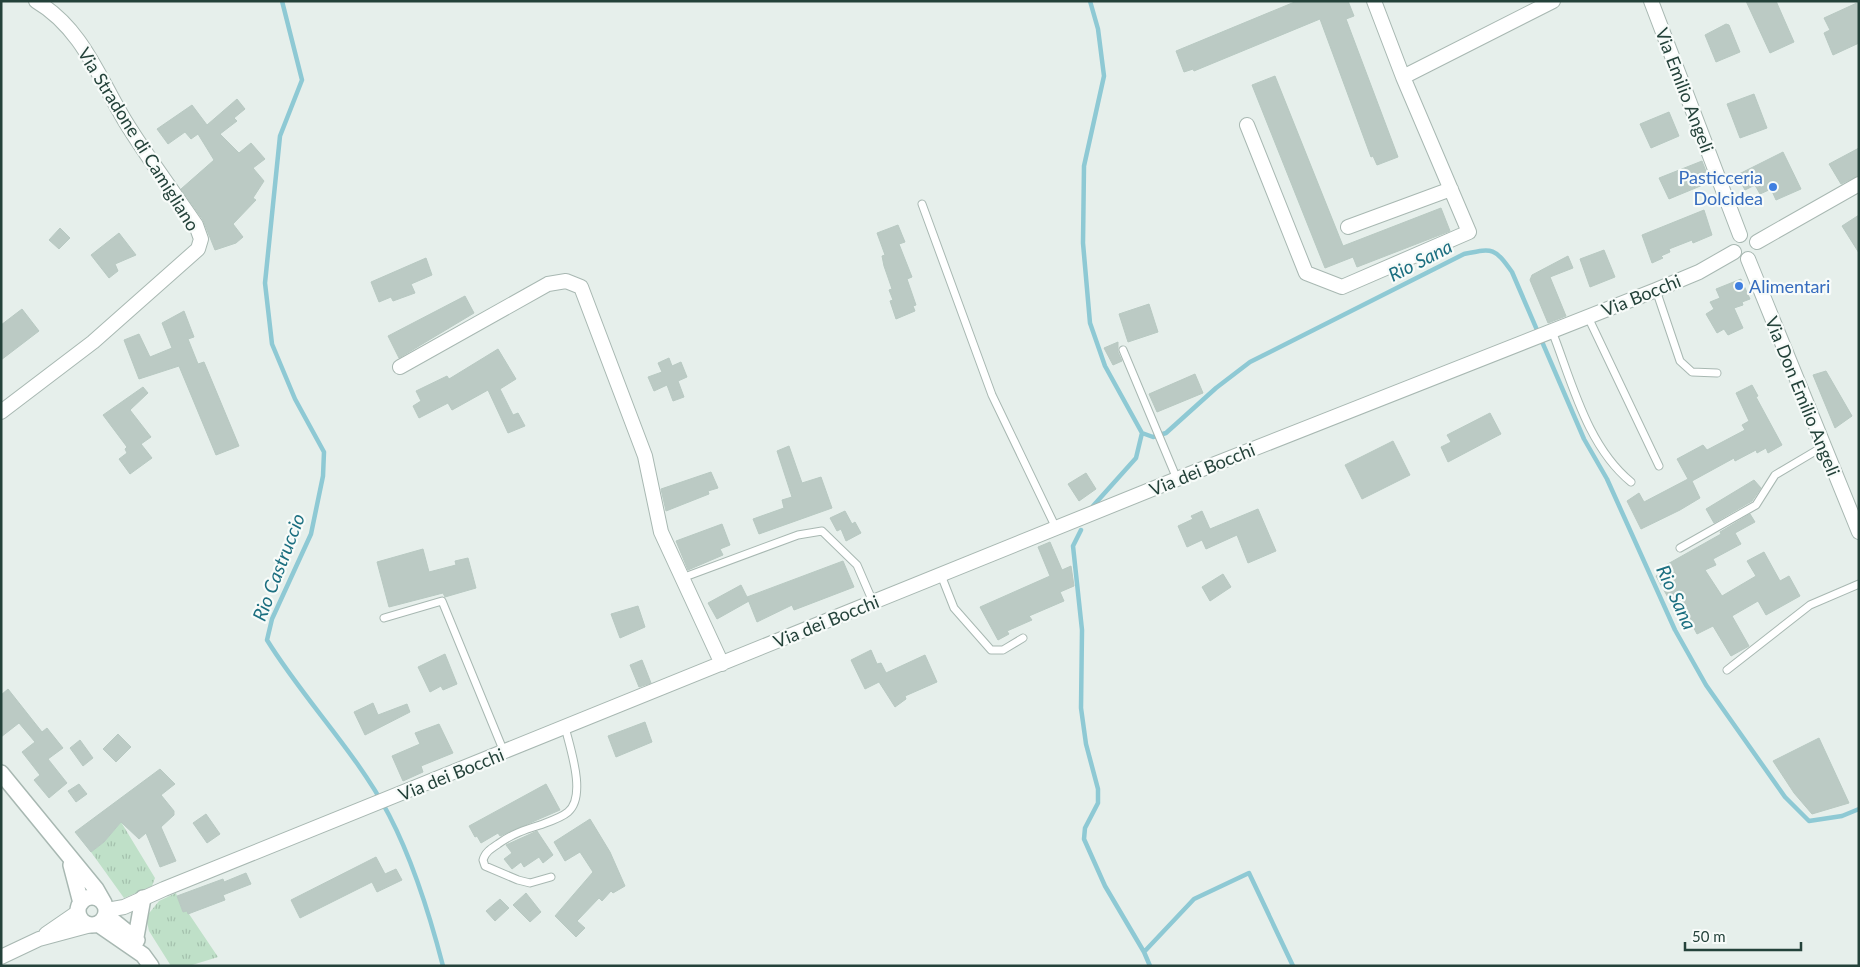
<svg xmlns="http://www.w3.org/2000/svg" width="1860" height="967" viewBox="0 0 1860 967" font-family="Lato,sans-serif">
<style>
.grass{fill:url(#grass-tufts)}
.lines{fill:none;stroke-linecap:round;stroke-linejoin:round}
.stream{stroke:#8ec9d4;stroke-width:4.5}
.building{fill:#bbcac4;stroke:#b8c9c2}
.service-casing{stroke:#a8b8b2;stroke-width:9}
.minor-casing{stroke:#a8b8b2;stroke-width:16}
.tertiary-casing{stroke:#a8b8b2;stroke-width:18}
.service{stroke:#fff;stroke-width:7}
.minor{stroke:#fff;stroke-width:14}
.tertiary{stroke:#fff;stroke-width:15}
.shop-dot{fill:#3f7fe0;stroke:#f7fbf9;stroke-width:2}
.labels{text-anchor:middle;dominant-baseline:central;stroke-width:4.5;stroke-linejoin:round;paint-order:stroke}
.street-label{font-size:18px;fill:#24423a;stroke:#f7fbf9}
.shop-label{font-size:18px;fill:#366cbe;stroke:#f7fbf9;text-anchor:end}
.water-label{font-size:19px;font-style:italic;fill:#1c6f80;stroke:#f7fbf9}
</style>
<defs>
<pattern id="grass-tufts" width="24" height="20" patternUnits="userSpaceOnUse" patternTransform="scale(1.25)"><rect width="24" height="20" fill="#bfe0c8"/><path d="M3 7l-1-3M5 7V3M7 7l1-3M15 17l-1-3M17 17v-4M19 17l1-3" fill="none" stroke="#a4c1ad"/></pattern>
</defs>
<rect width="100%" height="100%" fill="#e6efeb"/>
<!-- grass -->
<path class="grass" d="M121 822 155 878 152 886 124 898 91 852 104 842Z
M176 893 183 912 187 911 218 957 189 966H171L149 931 146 917 159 901Z"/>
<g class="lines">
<!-- stream -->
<path class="stream" d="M282 1 302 80 280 136 265 283 272 344 295 399 324 452 323 476 311 534 272 619 267 640C304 700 356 752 389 815 413 861 430 916 443 966
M1090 1 1098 29 1104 76 1084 166 1083 243 1090 323 1105 366 1142 433 1153 437 1166 433 1216 388 1250 362 1464 254C1493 248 1494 247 1512 272L1584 439 1607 479 1675 630 1706 685 1785 797 1809 821 1842 816 1859 809
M1093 506 1136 458 1142 433
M1081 530 1073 546 1082 630 1081 708 1086 744 1098 789V803L1085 828 1084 839 1105 886 1144 952 1150 966
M1144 952 1194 899 1249 873 1293 966"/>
</g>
<!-- building -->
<path class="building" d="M1297 1H1348L1354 16 1346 19 1398 157 1377 165 1373 156 1371 157 1320 19 1194 71 1193 69 1184 72 1176 51Z
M1746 1H1776L1794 42 1770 53Z
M1859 2V43L1833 55 1824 33 1830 30 1824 18Z
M1726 24 1729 25 1740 52 1716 62 1705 35Z
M1275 76 1343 246 1441 208 1450 231 1357 267 1353 257 1325 268 1252 85Z
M1754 94 1767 128 1740 138 1727 104Z
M237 99 245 109 234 118 237 121 220 134 239 153 251 143 265 159 253 168 264 181 253 198 256 200 233 224 243 237 236 243 215 250 203 220 181 189 214 160 198 134 191 139 185 132 168 144 157 129 192 105 207 125Z
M1669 112 1679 136 1651 148 1640 124Z
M1859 148V175L1841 184 1829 164Z
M1783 152 1801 189 1776 200 1771 189 1760 194 1755 185 1745 190 1737 175Z
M1702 161 1710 182 1669 199 1659 178Z
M1704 210 1712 235 1693 243 1692 240 1669 249 1670 252 1661 256 1663 258 1652 263 1642 235Z
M1859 215V253L1842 226Z
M898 225 905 242 899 244 912 277 907 279 916 305 913 306 915 311 896 319 890 301 893 300 889 290 892 289 884 266 882 256 885 255 877 233Z
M60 228 70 238 59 249 49 240Z
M119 233 136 255 115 264 118 271 109 278 91 255Z
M1604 250 1615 277 1590 287 1580 259Z
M1568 256 1573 268 1550 277 1566 316 1548 323 1530 280 1532 275Z
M426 258 432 275 411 284 415 293 393 301 391 297 379 302 371 282Z
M1741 279 1750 299 1742 302 1743 305 1734 308 1743 328 1728 335 1724 329 1717 333 1706 314 1714 309 1710 302 1720 298 1716 289Z
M465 296 474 313 399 358 388 336Z
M1149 304 1158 332 1128 342 1119 314Z
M22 309 39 331 1 360V325Z
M184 311 194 337 188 339 198 364 204 362 239 446 216 455 179 366 139 379 124 340 139 334 150 357 172 348 162 323Z
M1118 342V352L1122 361 1113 365 1104 348Z
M498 349 516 379 500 389 513 415 518 413 525 426 508 433 488 390 452 410 448 403 419 418 413 406 421 401 416 391 447 376 449 379Z
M669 358 672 366 681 362 687 377 678 381 684 397 673 401 667 385 654 391 648 377 662 372 658 363Z
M1826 371 1852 416 1835 428 1813 375Z
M1195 374 1203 393 1157 412 1149 394Z
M1752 385 1758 396 1756 397 1782 445 1768 453 1766 448 1757 453 1756 450 1735 461 1734 458 1692 481 1700 498 1680 510 1641 529 1627 501 1639 493 1644 502 1688 479 1677 459 1703 445 1707 450 1745 430 1742 425 1749 421 1736 393Z
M143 387 148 393 130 410 151 437 141 444 152 458 130 474 119 459 127 453 125 449 127 447 103 415Z
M1490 413 1501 434 1448 462 1441 447 1451 442 1447 435Z
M1393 441 1410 475 1362 499 1345 465Z
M789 446 802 483 821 477 832 508 759 534 753 519 784 508 782 500 792 497 777 451Z
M711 472 718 488 708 491 709 494 666 511 661 489Z
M1086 473 1096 489 1079 501 1068 484Z
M1754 480 1761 488 1752 501 1714 523 1706 509Z
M1258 509 1276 551 1248 563 1237 535 1206 549 1202 540 1187 547 1178 526 1193 519 1191 516 1202 511 1210 529Z
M845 511 852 524 855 522 861 533 846 541 841 529 837 531 830 518Z
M1750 514 1755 522 1735 533 1741 544 1713 559 1716 565 1705 570 1722 596 1756 576 1747 561 1764 552 1780 581 1789 576 1800 596 1766 615 1758 601 1732 616 1749 646 1731 656 1713 626 1697 634 1686 613 1679 617 1656 576 1659 575 1657 570 1721 534 1720 532Z
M722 524 730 545 720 549 723 555 688 570 676 541Z
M1050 542 1062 570 1071 566 1074 586 1060 592 1064 601 1029 616 1032 620 1007 631 1009 634 998 640 980 607 1050 576 1038 547Z
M423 549 429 572 456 565 455 561 468 558 476 588 445 597 443 593 389 607 377 562Z
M843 561 854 587 794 610 792 605 757 622 747 597Z
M1223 574 1231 587 1210 601 1202 587Z
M741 585 749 601 717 619 708 603Z
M638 606 645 627 620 638 611 614Z
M871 650 877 664 881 663 886 673 925 655 937 682 905 696 906 699 895 707 879 682 865 689 851 660Z
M445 654 457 684 443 690 441 686 430 692 418 667Z
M642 660 651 683 639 687 630 665Z
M8 689 42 732 47 728 63 748 48 759 67 783 49 798 34 780 40 775 22 752 35 742 19 723 1 737V695Z
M373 703 378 715 407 704 410 712 365 735 354 712Z
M645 722 652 742 616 757 608 736Z
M439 724 453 753 421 766 423 772 403 781 392 756 420 744 415 733Z
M118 734 131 747 116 762 103 749Z
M1819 738 1849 803 1812 814 1794 793 1773 761Z
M80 740 93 758 83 766 70 748Z
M160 769 175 784 161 795 174 811V815L161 827 176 861 160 867 146 833 139 839 121 822 104 842 91 852 75 832Z
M79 784 87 794 76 802 68 791Z
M546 784 560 810 500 836 498 833 481 843 477 836 475 837 469 826Z
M206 814 220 834 207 843 193 823Z
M590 819 610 852 625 886 613 893 611 891 602 901 599 898 577 921 585 928 576 937 555 916 593 872 580 852 565 861 554 842Z
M537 831 553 855 543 863 539 857 524 867 521 862 512 869 504 859 512 853 506 845Z
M376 857 385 874 396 869 402 880 377 892 372 882 300 918 291 900Z
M246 873 251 884 223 895 225 900 188 914 187 911 183 912 177 896 223 879 224 882Z
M526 893 541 912 530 922 513 905Z
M500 899 509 908 495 921 486 911Z"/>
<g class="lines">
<!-- service casing -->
<g class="service-casing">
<path id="service" d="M922 204 992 395 1056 528
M1656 290 1680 361 1692 372 1717 373
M1588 317 1659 466
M1552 331C1572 382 1587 446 1631 482
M1123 350 1177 479
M1680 548 1756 505 1775 475 1824 446
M941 575 954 608 991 650H1003L1023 638
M682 578 798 535 822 531 857 565 873 602
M384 618 442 601 504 752
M1727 670 1810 605 1859 584
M551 877 530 883 518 880 485 866 483 860C485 852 492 848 498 844 512 834 524 830 540 825 548 822 561 818 568 812 587 796 570 748 565 727"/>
</g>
<!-- minor casing -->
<g class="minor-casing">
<path id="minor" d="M1374 1 1403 77 1553 1
M1651 1 1740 235
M1247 125 1306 273 1342 287 1469 232 1403 77
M1348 227 1451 189
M1757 242 1859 184
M1748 259 1859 532
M400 367 548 284 566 281 581 287 645 456 661 532 722 664
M1 412 93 342 198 249 201 239 196 225C173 191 147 157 125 121 99 78 82 28 36 1
M107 910 124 907 164 889 1177 479 1656 290 1699 272 1734 252
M46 934 78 912
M1 957 39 939 91 925"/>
</g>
<!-- tertiary casing -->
<g class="tertiary-casing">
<path id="tertiary" d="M1 773 96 889 104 903
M71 865 81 903
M78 911a14 14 0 1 1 28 0a14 14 0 1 1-28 0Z
M106 915 137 940
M98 924 143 955 151 966
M136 937 143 898"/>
</g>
<!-- service -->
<use href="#service" class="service"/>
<!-- minor -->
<use href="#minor" class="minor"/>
<!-- tertiary -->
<use href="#tertiary" class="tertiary"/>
</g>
<!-- markers -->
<g class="shop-dot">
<circle cx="1773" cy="187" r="5"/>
<circle cx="1739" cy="286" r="5"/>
</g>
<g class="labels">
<!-- street labels -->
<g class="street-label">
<text transform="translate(1685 90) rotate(69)">Via Emilio Angeli</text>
<text transform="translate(139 139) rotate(58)">Via Stradone di Camigliano</text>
<text transform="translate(1641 295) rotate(-22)">Via Bocchi</text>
<text transform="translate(1803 396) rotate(68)">Via Don Emilio Angeli</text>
<text transform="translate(1202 469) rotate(-22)">Via dei Bocchi</text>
<text transform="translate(826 621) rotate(-22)">Via dei Bocchi</text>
<text transform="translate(451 774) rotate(-22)">Via dei Bocchi</text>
</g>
<!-- shop labels -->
<g class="shop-label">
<text x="1763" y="177">Pasticceria<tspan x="1763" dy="21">Dolcidea</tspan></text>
<text x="1749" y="286" text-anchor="start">Alimentari</text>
</g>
<!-- water labels -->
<g class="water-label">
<text transform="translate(1420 260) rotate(-27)">Rio Sana</text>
<text transform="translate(278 567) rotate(-69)">Rio Castruccio</text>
<text transform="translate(1677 597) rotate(65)">Rio Sana</text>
</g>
</g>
<!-- border -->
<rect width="1860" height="967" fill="none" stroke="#24423a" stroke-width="5"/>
<!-- scale -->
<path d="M1685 942v8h116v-8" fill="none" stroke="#24423a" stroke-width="2.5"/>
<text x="1692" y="942" font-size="15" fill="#24423a" stroke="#f7fbf9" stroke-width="4" paint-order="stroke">50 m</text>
</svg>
